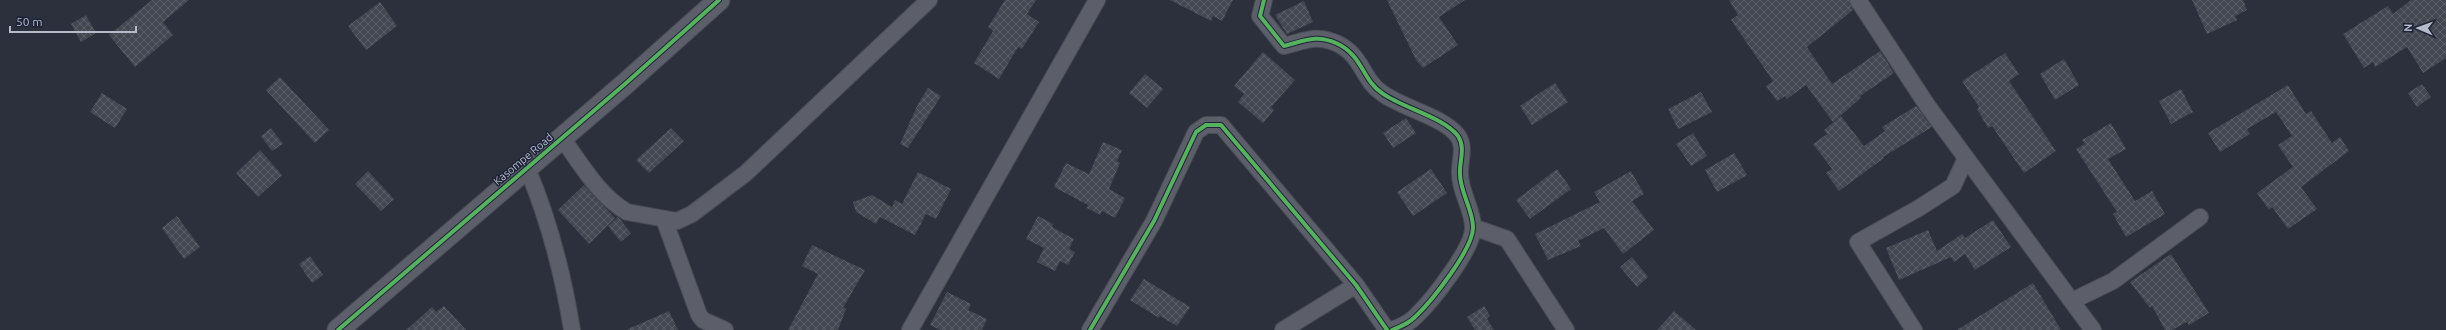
<svg xmlns="http://www.w3.org/2000/svg" width="2446" height="330" viewBox="0 0 2446 330" font-family="Ubuntu,sans-serif">
<style>
.building{fill:url(#building-cross-hatch)}
.lines{fill:none;stroke-linecap:round;stroke-linejoin:round}
.minor-casing{stroke:#484b54;stroke-width:18}
.tertiary-casing{stroke:#484b54;stroke-width:23}
.minor{stroke:#5c5f69;stroke-width:16}
.tertiary{stroke:#5c5f69;stroke-width:21}
.cycleway-casing{stroke:#1e2437;stroke-width:6}
.cycleway{stroke:#56b35d;stroke-width:4}
.labels{text-anchor:middle;dominant-baseline:central;stroke-width:3;stroke-linejoin:round;paint-order:stroke}
.street-label{font-size:11px;fill:#b6bbcc;stroke:#1e2437}
</style>
<defs>
<pattern id="building-cross-hatch" width="8" height="8" patternUnits="userSpaceOnUse"><rect width="8" height="8" fill="#434751"/><path d="M0 0l8 8M0 8l8-8" fill="none" stroke="#5c6069"/></pattern>
</defs>
<rect width="100%" height="100%" fill="#2c303c"/>
<!-- building -->
<path class="building" d="M152 0H189L163 22 173 35 135 67 109 35Z
M1005 0H1036L1027 14 1039 22 1022 49 1018 47 999 79 974 63 993 31 988 27Z
M1170 0H1233L1222 21 1213 16 1211 21Z
M1387 0H1465L1439 17 1458 45 1423 68 1416 60Z
M1729 0H1849L1853 10 1807 47 1832 84 1880 51 1894 73 1860 96 1861 98 1833 122 1806 85 1787 99 1785 96 1777 101 1766 86 1773 81 1731 20 1738 15Z
M2192 0H2243L2247 10 2235 16 2237 20 2207 34Z
M2411 0H2446V58L2423 73 2407 47 2375 67 2373 62 2364 68 2343 34 2388 6 2393 14Z
M1304 1 1313 22 1287 34 1275 15Z
M380 2 397 26 366 50 348 26Z
M86 15 96 33 81 42 71 24Z
M1263 52 1295 80 1271 107 1274 110 1263 123 1238 102 1244 94 1234 86Z
M2005 53 2019 74 2009 81 2056 151 2024 173 1992 126 1988 128 1977 109 1979 107 1962 81Z
M2064 59 2079 85 2055 100 2040 74Z
M1145 74 1163 89 1147 108 1129 93Z
M280 77 329 130 315 143 266 90Z
M1555 83 1568 102 1532 125 1520 106Z
M2422 84 2431 97 2417 107 2408 93Z
M2288 85 2306 114 2311 111 2332 143 2340 137 2349 151 2301 187 2317 209 2288 229 2272 207 2269 210 2257 193 2293 167 2278 145 2292 136 2276 112 2247 129 2250 134 2220 152 2208 133Z
M928 88 941 96 908 148 900 144 918 104Z
M2181 89 2193 112 2171 124 2159 101Z
M1701 92 1712 112 1678 129 1668 109Z
M102 93 127 109 115 128 90 112Z
M1916 106 1932 127 1883 157 1884 158 1839 191 1826 173 1832 169 1813 144 1827 134 1824 130 1841 116 1864 146 1885 131 1882 127Z
M1406 118 1416 133 1393 148 1383 133Z
M2111 123 2126 149 2108 159 2135 201 2152 191 2165 214 2126 237 2113 214 2117 212 2076 149 2085 144 2082 140Z
M271 128 283 144 272 151 261 136Z
M671 128 684 141 649 173 636 160Z
M1693 133 1707 156 1691 166 1676 144Z
M1103 142 1122 150 1117 161 1120 163 1109 189 1125 198 1115 218 1102 211 1100 215 1087 208 1088 205 1054 187 1066 163 1089 174Z
M260 150 282 175 258 197 236 173Z
M1734 153 1747 175 1717 192 1705 170Z
M1431 169 1447 193 1413 216 1397 192Z
M1557 169 1571 189 1530 219 1516 200Z
M368 171 394 199 381 211 355 184Z
M1631 171 1644 194 1632 201 1654 230 1623 254 1604 228 1578 241 1581 246 1548 260 1535 234 1600 202 1594 192Z
M918 172 951 189 936 219 926 214 915 235 880 217 876 224 856 212 853 202 872 195 892 207 895 200 902 204Z
M584 185 615 218 589 244 558 210Z
M177 216 200 247 184 259 162 228Z
M1038 216 1053 224 1052 227 1074 239 1069 249 1075 252 1068 265 1060 261 1055 271 1037 262 1044 248 1026 239Z
M618 217 631 233 621 242 608 226Z
M1993 220 2011 247 1975 270 1965 254 1954 262 1951 257 1899 280 1886 248 1928 230 1937 251 1962 234 1965 238Z
M812 245 865 270 843 308 846 309 838 330H788L818 274 802 266Z
M2171 254 2209 313 2189 325 2187 322 2172 330H2165L2152 306 2150 308 2130 282Z
M310 256 323 275 312 283 299 264Z
M1632 257 1648 277 1637 287 1620 267Z
M1144 279 1190 307 1177 326 1160 316 1159 318 1130 300Z
M2033 283 2061 330H1957L1999 304Z
M947 292 971 304 968 310 987 319 982 330H940L930 325Z
M444 306 466 330H406L432 307 436 312Z
M1484 306 1490 316 1487 319 1494 330H1475L1467 317Z
M669 311 678 330H626Z
M1674 311 1696 330H1657Z"/>
<g class="lines">
<!-- minor casing -->
<g class="minor-casing">
<path id="minor" d="M1264 0 1260 16 1284 46C1304 41 1316 34 1336 43 1363 55 1362 80 1382 93 1402 108 1444 117 1458 136 1466 148 1459 162 1460 174 1460 192 1473 210 1473 227 1474 248 1431 302 1415 317 1408 324 1400 327 1392 330
M1858 0 1927 105 2093 330
M562 138C581 164 599 196 627 212L677 221 692 214 746 173 929 0
M527 168C549 220 563 274 572 330
M664 219 699 315 703 320 725 330
M1473 227 1507 239 1566 330
M2072 301 2113 281 2200 217
M910 330 1097 0
M1090 330 1154 221 1196 132 1206 125H1221L1356 285 1387 330
M1283 330 1356 285
M1914 330 1858 242 1919 208 1953 186 1966 158"/>
</g>
<!-- tertiary casing -->
<g class="tertiary-casing">
<path id="tertiary" d="M338 330 625 84 719 0"/>
</g>
<!-- minor -->
<use href="#minor" class="minor"/>
<!-- tertiary -->
<use href="#tertiary" class="tertiary"/>
<!-- cycleway casing -->
<g class="cycleway-casing">
<path id="cycleway" d="M1264 0 1260 16 1284 46C1304 41 1316 34 1336 43 1363 55 1362 80 1382 93 1402 108 1444 117 1458 136 1466 148 1459 162 1460 174 1460 192 1473 210 1473 227 1474 248 1431 302 1415 317 1408 324 1400 327 1392 330
M338 330 625 84 719 0
M1090 330 1154 221 1196 132 1206 125H1221L1356 285 1387 330"/>
</g>
<!-- cycleway -->
<use href="#cycleway" class="cycleway"/>
</g>
<g class="labels">
<!-- street labels -->
<g class="street-label">
<text transform="translate(523 159) rotate(-40)">Kasompe Road</text>
</g>
</g>
<!-- north arrow -->
<g transform="translate(2418 28) rotate(272)" stroke="#1e2437" stroke-width="3" paint-order="stroke">
<path d="M0-3L7 15L0 10L-7 15Z" fill="#b6bbcc"/>
<text y="-6" font-size="11" font-weight="bold" text-anchor="middle" fill="#b6bbcc">N</text>
</g>
<!-- scale -->
<path d="M10 26v6h126v-6" fill="none" stroke="#b6bbcc" stroke-width="2"/>
<text x="16" y="26" font-size="12" fill="#b6bbcc" stroke="#1e2437" stroke-width="3" paint-order="stroke">50 m</text>
</svg>
